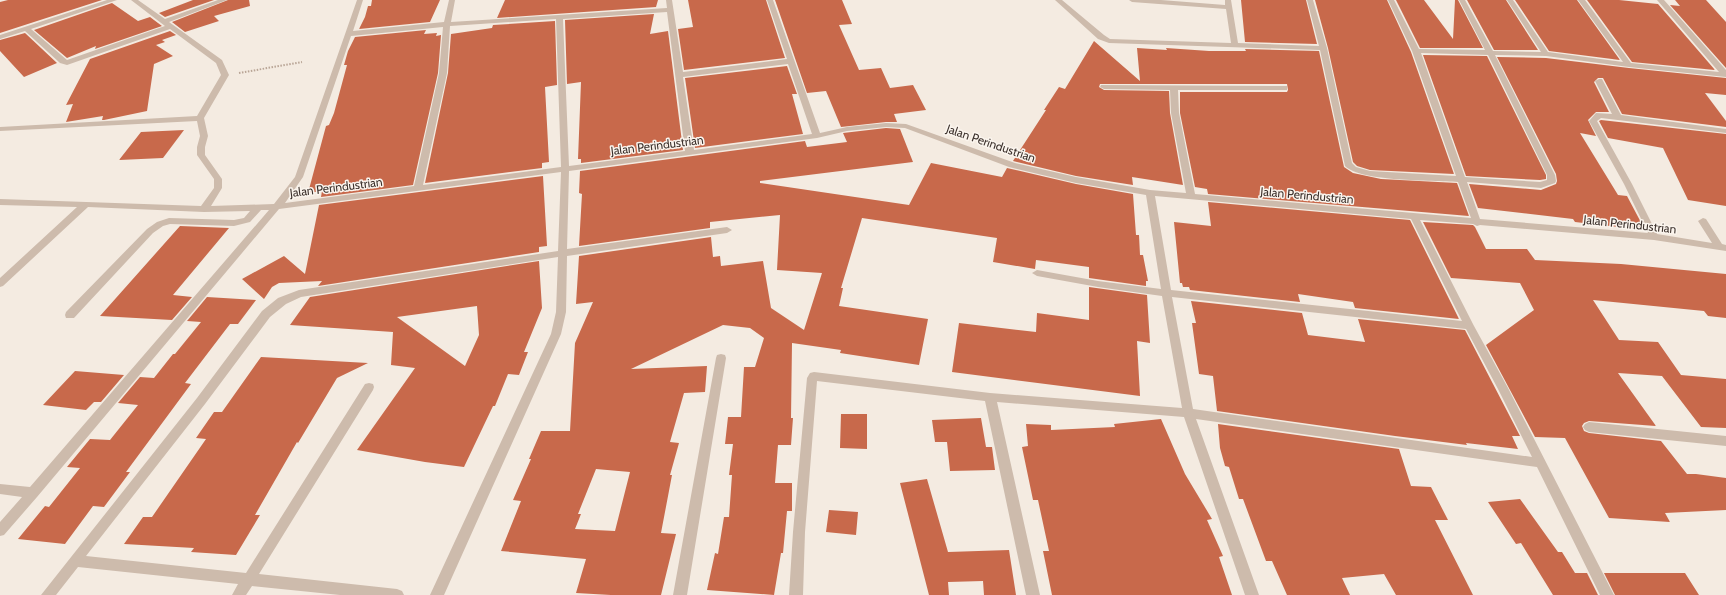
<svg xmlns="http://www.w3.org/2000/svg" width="1726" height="595" viewBox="0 0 1726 595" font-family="Cabin,sans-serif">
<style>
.building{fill:#c8694b;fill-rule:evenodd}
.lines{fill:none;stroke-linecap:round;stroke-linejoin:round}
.path{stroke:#b9a596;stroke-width:2;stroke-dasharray:1.5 1.5;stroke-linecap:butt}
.minor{fill:#cdbbac;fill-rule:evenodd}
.labels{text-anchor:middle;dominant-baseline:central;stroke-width:3;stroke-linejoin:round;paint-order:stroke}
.street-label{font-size:12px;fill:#3b302b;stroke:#fbf5ee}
</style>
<rect width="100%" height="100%" fill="#f4ebe1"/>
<!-- building -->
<path class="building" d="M8 0H102L0 33V2Z
M193 0H214L165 17 159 13Z
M228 0H249L250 6 214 16 219 21 185 32 172 22Z
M372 0H440L430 22 359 29 365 17 368 6H371Z
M505 0H658L656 7 497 18Z
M688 0H766L785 58 684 70 678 29 693 27Z
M775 0H842L852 24 839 25 859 70 881 68 890 88 913 85 926 110 894 114 897 122H886L841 127 826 91 807 93Z
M1241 0H1306L1317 44 1245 42Z
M1315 0H1387L1411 52 1454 174 1370 170 1357 166 1353 162 1328 48Z
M1396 0H1424L1453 39 1455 0H1458L1483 48H1420Z
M1467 0H1506L1538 50H1494Z
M1515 0H1577L1620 60 1549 51Z
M1587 0H1619L1658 4 1715 70 1632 62Z
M1675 0H1706L1726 22V68L1670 5 1680 6Z
M112 3 138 21 150 17 162 26 95 49 96 46 67 58 34 30Z
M654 14 650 34 668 31 683 150 581 163V159H578L581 82 567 84 565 20Z
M555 21 557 85 545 87 549 162 542 163V168L425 183 448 73 451 34 492 28 493 25Z
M426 30 424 34 437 33 436 36 441 35 438 73 413 185 321 197 322 191 308 193 326 126 329 125 334 113 347 65H344L348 51 355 37Z
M170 31 176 35 162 40 165 42 156 45 173 56 154 64 147 111 104 120H102L103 116 66 122 73 104 66 105 90 59Z
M25 33 57 63 24 77 0 51V40Z
M1094 41 1140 81 1137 48 1167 50 1166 48 1209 51H1246L1245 49 1319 51 1344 167 1353 173 1381 179 1457 183 1469 216 1208 194 1207 189 1195 187 1180 113V92H1287L1288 90 1287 84H1100L1099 87 1104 90 1169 91 1170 113 1183 185 1132 177 1133 185 1076 176 1013 161 1046 110H1044L1059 87 1065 89Z
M1423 55 1487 56 1546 175V179L1540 180 1466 176Z
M1497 57 1546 58 1629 68 1726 78V95L1705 93 1726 121V127L1622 114 1603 78H1598L1594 82 1609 112H1596L1588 120 1596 136 1580 133 1618 195 1627 196 1645 230 1575 222 1573 219 1478 208 1469 184 1541 190 1556 184 1557 181 1556 174Z
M787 66 797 94H792L803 134 695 148 685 78Z
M1601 120 1726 134V206L1688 200 1663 148 1608 138 1599 121Z
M886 128 900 129 913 162 760 181V183L909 205 931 163 1002 177 1007 168 1076 184 1133 194 1136 235H1139L1140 255H1143L1148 281H1146V286L1089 278V267L1036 260 1035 269 993 262 997 238 862 218 841 288H843L839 306 928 319 919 365 840 353 841 350 792 343 791 418H793L791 445H778L775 483H792V511H787L783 553H781L774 595 707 590 715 553 718 554 724 517H729L732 475H729L733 444H725L728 417H741L744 367H755L764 338 750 328 723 325 631 369 707 366 705 392 684 393 670 442 679 443 670 475H672L661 533 676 534 661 595H611L576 593 586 559 501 551 521 501 513 500 531 459H529L541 431H570L575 343 593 302 576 304 579 256 711 237 713 257 720 256 721 266 763 261 771 308 804 330 822 273 777 270 780 215 710 222V228L579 246 582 194 579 193 580 171 805 141 807 147 847 142 843 133ZM596 469 630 472 615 531 575 529 581 514H578Z
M184 130 163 158 119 160 141 132Z
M543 176 547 246 539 247V252L318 286 322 281 279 283 272 287 264 299 242 279 284 256 305 274 319 205Z
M1208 202 1410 220 1459 319 1355 308 1353 302 1298 294 1300 302 1190 290 1189 287H1183L1182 283H1180L1174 222 1211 226Z
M1423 222 1473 225 1475 227 1486 249H1527L1535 260 1621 264 1726 274V318L1708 316 1704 311 1593 300 1619 340 1658 342 1681 375 1726 379V428L1701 427 1662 376 1618 373 1656 426 1589 421 1584 423 1582 426 1584 431 1589 433 1661 441 1687 474H1696L1726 478V510L1665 513 1670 522 1609 518 1565 438 1535 437 1486 345 1534 310 1520 283 1451 278Z
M180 226 229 228 173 295 192 297 172 320 100 316Z
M539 261 542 308 524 352H528L519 375 508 374 495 406H493L464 467 425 462 357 450 415 368 391 365 393 332 290 325 310 297ZM477 306 479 335 465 366 397 317Z
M1089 287 1147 295 1150 343 1137 341 1140 396 952 372 959 323 1036 332 1037 313 1089 320Z
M207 297 256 300 238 324H230L185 383 191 384 126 472H130L104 507 93 506 65 544 18 539 45 506 49 507 80 468 67 467 90 439 110 440 138 405 118 403 140 377 154 378 173 354H175L201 322 187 321Z
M1191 301 1302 313 1308 335 1365 342 1358 319 1465 330 1520 436H1512L1518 449 1466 443 1467 445 1395 436 1217 411 1213 376 1199 374 1192 323H1196Z
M261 357 368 363 337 378 298 443 297 442 255 515H260L236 555 191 552 194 548 124 544 143 517H152L206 439 196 438 214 412H222Z
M75 371 124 375 101 402H94L86 410 43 405Z
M841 414H867V449L840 448Z
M981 418 986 447H992L995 470 950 471 947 442H935L932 420Z
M1161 419 1185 474 1212 519 1207 520 1223 556 1219 557 1232 595H1052L1043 551H1049L1038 500H1033L1022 447 1028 446 1026 424 1051 425V430L1115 427 1114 424Z
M1218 424 1399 449 1411 486 1431 487 1448 520H1435L1473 595H1396L1384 574 1342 578 1350 595H1287L1272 561H1266L1243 499H1239L1229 467 1225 466 1220 448Z
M927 479 948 552 1009 550 1016 595H984L983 581 948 582 949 595H929L900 483Z
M1520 499 1558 552H1562L1575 573H1587L1598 595H1553L1521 543 1516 544 1488 502Z
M829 510 858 512 856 535 826 532Z
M1604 573H1685L1699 595H1615Z"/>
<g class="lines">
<!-- path -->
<path class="path" d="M239 73 302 62"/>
<!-- minor -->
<path class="minor" d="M107 0H117L31 29 67 60 165 26 131 0H138L165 19 218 0H227L169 22 222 60 229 75 204 118 208 136 205 147V155L222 179V188L211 206 274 204 295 177 357 0H363L353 31 444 22 449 0H455L451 22 667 8 666 0H672L683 72 787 59 767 0H773L820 133 847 127 886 123 906 124 1015 163 1076 177 1150 190 1186 193 1171 113 1170 90 1104 89 1100 87 1101 85 1284 86H1287V90H1178L1179 113 1195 194 1471 218 1458 182C1433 180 1361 182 1345 166L1320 50 1109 43 1098 39 1055 0H1062L1104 35 1110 39 1231 43 1226 9 1132 2 1129 0H1161L1225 5V0H1231L1238 43 1319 46 1307 0H1313L1327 48 1352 163 1356 167 1370 171 1456 176 1412 51 1388 0H1394L1419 49 1485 50 1459 0H1465L1493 51 1541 52 1507 0H1513L1548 52 1623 62 1578 0H1585L1631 63 1719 72 1657 0H1664L1726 70V77L1629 67 1546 56 1495 55 1555 175 1556 181 1555 183 1541 188 1467 182 1480 219 1648 233 1624 184 1589 121 1596 113 1612 114 1595 81 1599 79H1602L1621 115 1726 129V133L1601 118 1597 121 1632 184 1657 234 1712 243 1698 221 1703 218 1706 219 1722 244 1726 245V251L1654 240 1480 225 1477 226 1473 224 1420 220 1474 326 1508 388 1614 595H1600L1537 467 1196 419 1259 595H1245L1184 417 997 402 1040 595H1026L985 401 817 381 805 532 803 595H789L793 532 807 378 810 373 814 372 990 393 1182 408 1162 296 1098 287 1037 276 1032 273 1037 270 1098 281 1161 289 1146 195 1076 183 1009 167 905 128 886 127 847 131 817 138 569 171 567 249 727 227 732 230 727 233 567 256 566 312 561 334 444 595H430L551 334 556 312 558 257 301 297 286 304 270 317 205 404 86 556 246 573 365 384 369 383 373 384 374 387 373 390 259 574 397 589 402 591 404 595H340L252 586 246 595H232L238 584 78 567 56 595H41L197 398 262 311 278 298 299 290 558 251 561 172 279 209 37 497 4 535 0 536V522L22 497 0 494V484L30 487 269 210H261L250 222 234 226 170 224 163 226 153 233 74 318H66L65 315 66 312 147 229 157 222 169 218 234 220 244 218 250 211 204 212 88 207 3 286 0 287V278L77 207 0 205V199L201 206 214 188V179L197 155V147L200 136 197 121 0 131V127L197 116 221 75 216 63 170 29 67 65 60 63 25 31 0 39V35ZM667 12 685 151 569 166 563 19ZM556 19 561 167 423 185 447 73 450 26ZM443 27 439 73 414 186 285 203 303 177 351 36ZM1421 53 1488 55 1547 175V180L1540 182 1465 177ZM788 64 812 134 694 150 683 77ZM1155 196 1411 219 1462 321 1171 290ZM1172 297 1466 329 1498 389 1532 457 1193 409Z
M721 354 725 355 726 358 687 595H673L716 358 717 355Z
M1589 422 1726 436V446L1589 432 1585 430 1583 427 1585 424Z"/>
</g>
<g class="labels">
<!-- street labels -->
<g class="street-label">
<text transform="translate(991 143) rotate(19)">Jalan Perindustrian</text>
<text transform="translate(657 145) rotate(-7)">Jalan Perindustrian</text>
<text transform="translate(336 187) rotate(-7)">Jalan Perindustrian</text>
<text transform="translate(1307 195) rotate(5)">Jalan Perindustrian</text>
<text transform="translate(1630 224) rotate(6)">Jalan Perindustrian</text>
</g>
</g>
</svg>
